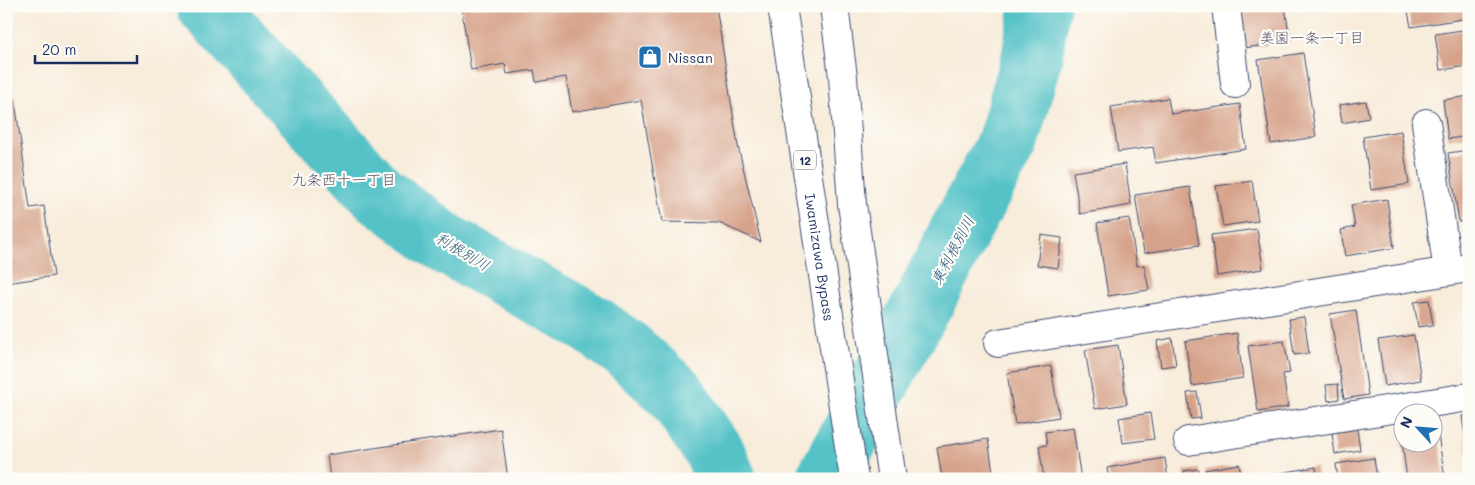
<svg xmlns="http://www.w3.org/2000/svg" width="1475" height="485" viewBox="0 0 1475 485" font-family="Mali,'Klee One',sans-serif">
<style>
.lines{fill:none;stroke-linecap:round;stroke-linejoin:round}
.river{stroke:#54c2c8;stroke-width:61}
.building{fill:#d6a289}
.minor-casing{stroke:#3c4b71;stroke-width:30}
.highway-casing{stroke:#3c4b71;stroke-width:30}
.minor{stroke:#fff;stroke-width:28}
.highway{stroke:#fff;stroke-width:28}
.labels{text-anchor:middle;dominant-baseline:central;stroke-width:4.5;stroke-linejoin:round;paint-order:stroke}
.shield{fill:#fdfcf7;stroke:#5f6c8c;stroke-width:1}
.shield-label{font-size:12px;font-weight:bold;fill:#1b2f5e}
.poi-label{font-size:14px;fill:#1b2f5e;stroke:#fdfcf7;text-anchor:start}
.street-label{font-size:14px;fill:#1b2f5e;stroke:#fdfcf7}
.neighbourhood-label{font-size:15px;fill:#5c576d;stroke:#fdfcf7}
.water-label{font-size:15px;font-style:italic;fill:#2c5b7e;stroke:#fdfcf7}
</style>
<rect width="100%" height="100%" fill="#fdfcf7"/>
<filter id="ink" filterUnits="userSpaceOnUse"><feTurbulence type="fractalNoise" baseFrequency=".02" numOctaves="2"/><feDisplacementMap in="SourceGraphic" scale="10" xChannelSelector="R" yChannelSelector="G"/><feConvolveMatrix kernelMatrix="1 2 1 2 8 2 1 2 1" color-interpolation-filters="sRGB"/></filter>
<filter id="wash" filterUnits="userSpaceOnUse"><feTurbulence type="fractalNoise" baseFrequency=".0096" numOctaves="4" result="noise"/><feDisplacementMap in="SourceGraphic" scale="20" xChannelSelector="R" yChannelSelector="G"/><feGaussianBlur stdDeviation="1.12" result="paint"/><feColorMatrix in="noise" values="0 0 0 0 0 0 0 0 0 0 0 0 0 0 0 0 0 1.4 0 .05"/><feComposite in="paint" operator="in"/></filter>
<g filter="url(#wash)">
<rect width="100%" height="100%" fill="#f8ecda"/>
<g class="lines">
<!-- river -->
<path class="river" d="M207 6 379 194 443 242 591 324 627 350 674 392 714 451 726 479
M826 479 924 302 955 240 1008 141 1032 57 1040 6"/>
</g>
<g id="blocks">
<!-- building -->
<path class="building" d="M461 6H716L738 146 761 242 719 223 662 222 641 100 572 112 566 77 536 82 534 70 507 74 505 64 471 70Z
M1238 6H1285L1290 42 1244 48Z
M1407 6H1469V18L1411 27Z
M1469 29V66L1440 70 1435 34Z
M1303 53 1316 137 1271 144 1258 60Z
M14 94 30 208 44 206 54 276 6 283V96Z
M1469 96V136L1448 139 1443 100Z
M1168 98 1171 114 1240 104 1246 149 1156 163 1153 147 1118 152 1111 107Z
M1366 101 1369 118 1342 123 1339 105Z
M1401 131 1409 184 1371 190 1363 137Z
M1469 150V220L1459 222 1448 153Z
M1125 164 1131 205 1080 214 1073 172Z
M1252 181 1258 221 1223 226 1216 186Z
M1190 187 1199 245 1144 253 1135 195Z
M1387 199 1394 248 1345 256 1341 230 1355 227 1351 205Z
M1129 218 1137 266 1144 265 1149 290 1108 296 1097 223Z
M1257 229 1263 269 1217 276 1211 235Z
M1041 235 1062 238 1058 268 1037 265Z
M1429 300 1433 325 1418 327 1414 302Z
M1356 310 1368 395 1344 399 1330 314Z
M1304 317 1309 353 1294 355 1289 319Z
M1237 333 1243 378 1192 386 1185 341Z
M1414 335 1421 380 1385 386 1378 340Z
M1172 338 1176 365 1161 367 1157 341Z
M1284 341 1290 373 1283 374 1288 407 1258 412 1248 346Z
M1118 345 1127 404 1095 409 1085 350Z
M1051 366 1059 417 1015 424 1007 373Z
M1338 384 1339 399 1328 401 1326 385Z
M1197 392 1201 418 1191 419 1187 393Z
M1150 413 1154 439 1123 443 1119 418Z
M1469 415V456H1468L1462 416Z
M1073 428 1081 479H1044L1039 446 1047 445 1045 432Z
M501 429 508 479H330L327 455Z
M1357 429 1360 450 1335 454 1332 433Z
M1437 429 1445 478 1407 479 1402 442H1432V430Z
M988 439 994 479H942L937 447Z
M1165 458 1168 479H1109L1107 468Z
M1374 458 1377 479H1338L1336 464Z
M1239 464 1242 479H1206L1205 470Z
M1316 467 1317 479H1275L1274 474Z
M1199 469 1200 479H1186L1184 471Z"/>
</g>
</g>
<g filter="url(#ink)">
<use href="#blocks" fill-opacity="0" stroke="#3c4b71" stroke-width="1"/>
<g class="lines">
<!-- minor casing -->
<g class="minor-casing">
<path id="minor" d="M1226 6 1235 84
M1426 123 1448 271
M998 343 1469 268
M1188 441 1469 397"/>
</g>
<!-- highway casing -->
<g class="highway-casing">
<g id="highway">
<path id="s1" d="M782 6 854 479"/>
<path d="M834 6 843 77 852 204 892 479"/>
</g>
</g>
<!-- minor -->
<use href="#minor" class="minor"/>
<!-- highway -->
<use href="#highway" class="highway"/>
</g>
</g>
<!-- icons -->
<defs>
<g id="shop-square" transform="scale(1.25)"><rect x="-9" y="-9" width="18" height="18" rx="4" fill="#1f6fb2" stroke="#fdfcf7"/><path d="M-5-2.5h2.3a2.7 3.5 0 0 1 5.4 0H5L5.5 6h-11ZM-1.5-2.5h3a1.5 2.3 0 0 0-3 0Z" fill="#fff"/></g>
</defs>
<g fill-rule="evenodd">
<use href="#shop-square" x="650" y="57"/>
</g>
<g class="labels">
<!-- shield labels -->
<rect class="shield" x="794" y="150.5" width="22" height="19" rx="4"/>
<g class="shield-label">
<text x="805" y="160">12</text>
</g>
<!-- poi labels -->
<g class="poi-label">
<text x="668" y="57">Nissan</text>
</g>
<!-- street labels -->
<g class="street-label">
<text stroke="none"><textPath href="#s1" startOffset="254">Iwamizawa Bypass</textPath></text>
</g>
<!-- neighbourhood labels -->
<g class="neighbourhood-label">
<text x="1312" y="37">美園一条一丁目</text>
<text x="344" y="179">九条西十一丁目</text>
</g>
<!-- water labels -->
<g class="water-label">
<text transform="translate(952 250) rotate(-62)">東利根別川</text>
<text transform="translate(463 251) rotate(31)">利根別川</text>
</g>
</g>
<!-- margin -->
<rect width="1475" height="485" fill="none" stroke="#fdfcf7" stroke-width="25"/>
<!-- north arrow -->
<g transform="translate(1418 428) rotate(296)"><circle r="24" fill="#fdfcf7" stroke="#a3aaba"/>
<path d="M0-4L9 19L0 12L-9 19Z" fill="#1f6fb2"/>
<text y="-8" font-size="14" font-weight="bold" text-anchor="middle" fill="#1b2f5e">N</text>
</g>
<!-- scale -->
<path d="M35 55v8h102v-8" fill="none" stroke="#1b2f5e" stroke-width="2.5"/>
<text x="42" y="55" font-size="15" fill="#1b2f5e" stroke="#fdfcf7" stroke-width="4" paint-order="stroke">20 m</text>
</svg>
